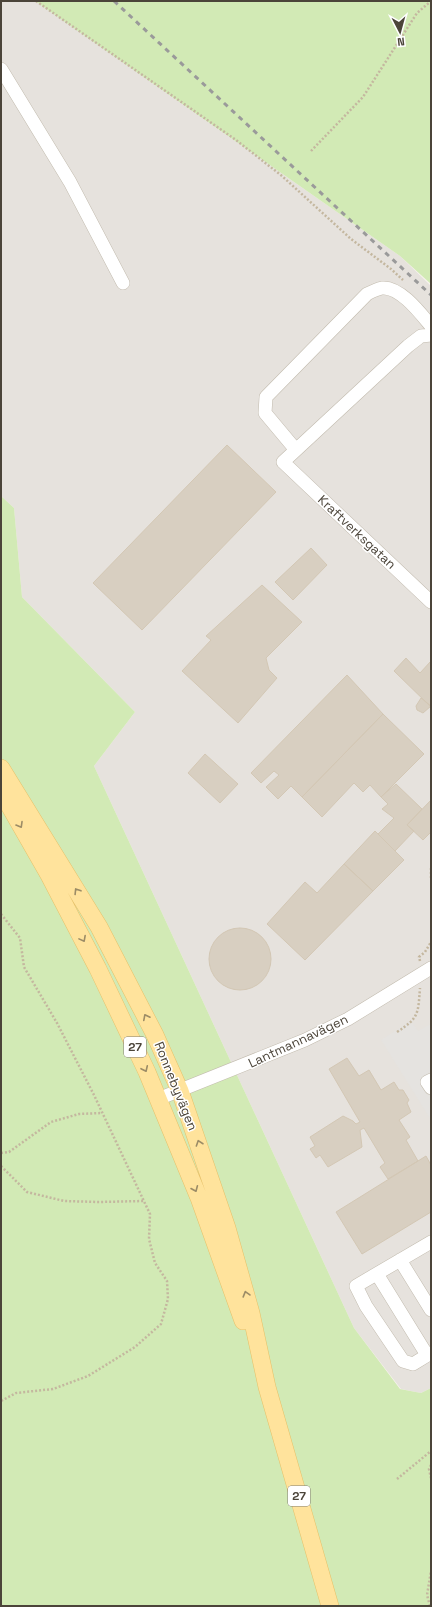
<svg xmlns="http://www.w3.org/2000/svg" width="432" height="1607" viewBox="0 0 432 1607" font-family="'Space Grotesk',sans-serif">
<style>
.industrial{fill:#e6e2dd}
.green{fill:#d2eab5}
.parking{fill:#e5e3e0}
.building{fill:#d8cfc1;stroke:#d3c7b4}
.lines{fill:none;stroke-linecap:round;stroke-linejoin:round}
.minor-casing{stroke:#c2bbae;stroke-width:14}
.major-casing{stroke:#e6c16a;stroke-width:18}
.path{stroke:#c4b79f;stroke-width:2.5;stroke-dasharray:2 2;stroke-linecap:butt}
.minor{stroke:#fff;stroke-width:13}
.major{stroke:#ffe39c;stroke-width:17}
.rail{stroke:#9a9a9a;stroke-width:3;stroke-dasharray:5 5;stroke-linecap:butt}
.oneway{stroke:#9c8c66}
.labels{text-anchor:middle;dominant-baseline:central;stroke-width:3;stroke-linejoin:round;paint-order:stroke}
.shield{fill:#fff;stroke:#817c74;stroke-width:1}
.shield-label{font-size:12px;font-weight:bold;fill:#4b4439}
.street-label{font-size:13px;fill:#4b4439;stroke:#fff}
</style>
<rect width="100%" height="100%" fill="#f6f3ec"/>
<!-- industrial -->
<path class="industrial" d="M1 1H35L400 256 431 286V1388L421 1393 401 1389 354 1328 94 766 135 712 22 597 14 508 1 496Z"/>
<!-- green -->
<path class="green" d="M35 1H431V284L400 256Z
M1 496 14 508 22 597 135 712 94 766 354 1328 400 1389 421 1393 431 1388V1606H1Z"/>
<!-- parking -->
<path class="parking" d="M411 1021 418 1031 431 1024V1120L381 1040Z"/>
<!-- building -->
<path class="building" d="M227 445 276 492 142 630 93 583Z
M311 548 327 565 293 600 275 582Z
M262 585 302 622 266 658 269 670 277 678 238 723 182 671 211 640 206 636Z
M406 658 420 673 431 661V707L394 671Z
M347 675 383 714 302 797 291 786 278 799 266 787 279 775 274 771 261 783 251 773Z
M421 698 431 706 423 713 417 710 416 706Z
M383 714 424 754 381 797 370 785 363 792 354 783 322 817 302 797Z
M205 754 238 784 220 803 188 773Z
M396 784 422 809 407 825 414 831 395 851 378 834 394 818 382 809 388 804 381 797Z
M431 800V832L423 840 407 825Z
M375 831 404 860 373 891 344 864Z
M344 864 373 891 305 960 267 924 305 882 317 893Z
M209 959a31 31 0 1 1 62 0a31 31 0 1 1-62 0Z
M347 1058 359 1076 369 1070 381 1090 394 1082 399 1090H403L409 1100 407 1103 411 1112 399 1120 410 1137 406 1140 418 1161 388 1179 380 1167 385 1163 364 1128 360 1130 362 1147 328 1167 320 1155 316 1158 310 1149 315 1146 310 1137 343 1116 353 1121 356 1124 360 1122 329 1069Z
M426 1156 431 1165V1212L362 1254 336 1212Z"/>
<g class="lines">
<!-- minor casing -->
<g class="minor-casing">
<path id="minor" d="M1 69 70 182 123 283
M431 335 421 336 408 346 283 462 431 602
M296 450 265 413 266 397 367 294C371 292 377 289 382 288 400 286 421 314 431 326
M431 1080 427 1082 431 1088
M158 1099 305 1040 348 1019 431 968
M431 1242 356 1286 366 1306 403 1361 413 1364 431 1353
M400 1260 431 1310
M377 1274 427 1355"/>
</g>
<!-- major casing -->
<g class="major-casing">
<path id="major" d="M1 768 99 927 155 1035 180 1091 227 1228 251 1313 267 1387 330 1606
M1 791 49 875 98 969 147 1072 199 1198 243 1321"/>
</g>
<!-- path -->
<path class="path" d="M36 1 236 140 282 176 351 239 391 269 403 280
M311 151 363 97 417 13 431 1
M431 868V878
M1 914 20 938 24 967 57 1023 94 1095 150 1214 149 1239 155 1263 167 1281 168 1299 161 1324 135 1347 88 1376 53 1389 16 1393 1 1401
M420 961 419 957 425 952 431 942
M397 1032C419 1018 418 1014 420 988
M1 1153 9 1152 51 1122 79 1114 102 1113
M1 1166 27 1192 64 1201 98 1202 144 1201
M431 1465 429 1469 431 1478
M397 1479 431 1451
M430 1606 427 1595 431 1571"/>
<!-- minor -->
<use href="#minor" class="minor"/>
<!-- major -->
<use href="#major" class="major"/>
<!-- rail -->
<path class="rail" d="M114 1 431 295"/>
</g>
<!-- one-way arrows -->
<defs><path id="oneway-chevron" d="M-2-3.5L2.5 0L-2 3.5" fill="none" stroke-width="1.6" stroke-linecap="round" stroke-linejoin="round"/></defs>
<g class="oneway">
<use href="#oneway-chevron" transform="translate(20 825) rotate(60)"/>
<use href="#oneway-chevron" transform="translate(77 891) rotate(-122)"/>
<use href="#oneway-chevron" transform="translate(83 939) rotate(62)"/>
<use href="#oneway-chevron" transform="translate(146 1017) rotate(-117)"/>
<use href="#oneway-chevron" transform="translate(145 1069) rotate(65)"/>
<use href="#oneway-chevron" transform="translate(199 1143) rotate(-109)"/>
<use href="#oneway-chevron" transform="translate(195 1189) rotate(67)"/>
<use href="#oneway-chevron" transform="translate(246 1294) rotate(-106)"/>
</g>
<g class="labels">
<!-- shield labels -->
<g class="shield">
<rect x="124" y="1037" width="22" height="20" rx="3"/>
<rect x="288" y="1486" width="22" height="20" rx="3"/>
</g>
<g class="shield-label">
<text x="135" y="1047">27</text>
<text x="299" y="1496">27</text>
</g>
<!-- street labels -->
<g class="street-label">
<text transform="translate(357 532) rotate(43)">Kraftverksgatan</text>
<text transform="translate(298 1041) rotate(-25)">Lantmannavägen</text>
<text transform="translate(176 1086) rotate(68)">Ronnebyvägen</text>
</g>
</g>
<!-- border -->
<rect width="432" height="1607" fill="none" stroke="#4b4439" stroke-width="4"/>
<!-- north arrow -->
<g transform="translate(400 32) rotate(174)" stroke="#ffffff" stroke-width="3" paint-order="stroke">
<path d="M0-3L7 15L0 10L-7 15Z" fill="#4b4439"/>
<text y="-6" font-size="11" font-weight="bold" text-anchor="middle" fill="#4b4439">N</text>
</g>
</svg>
